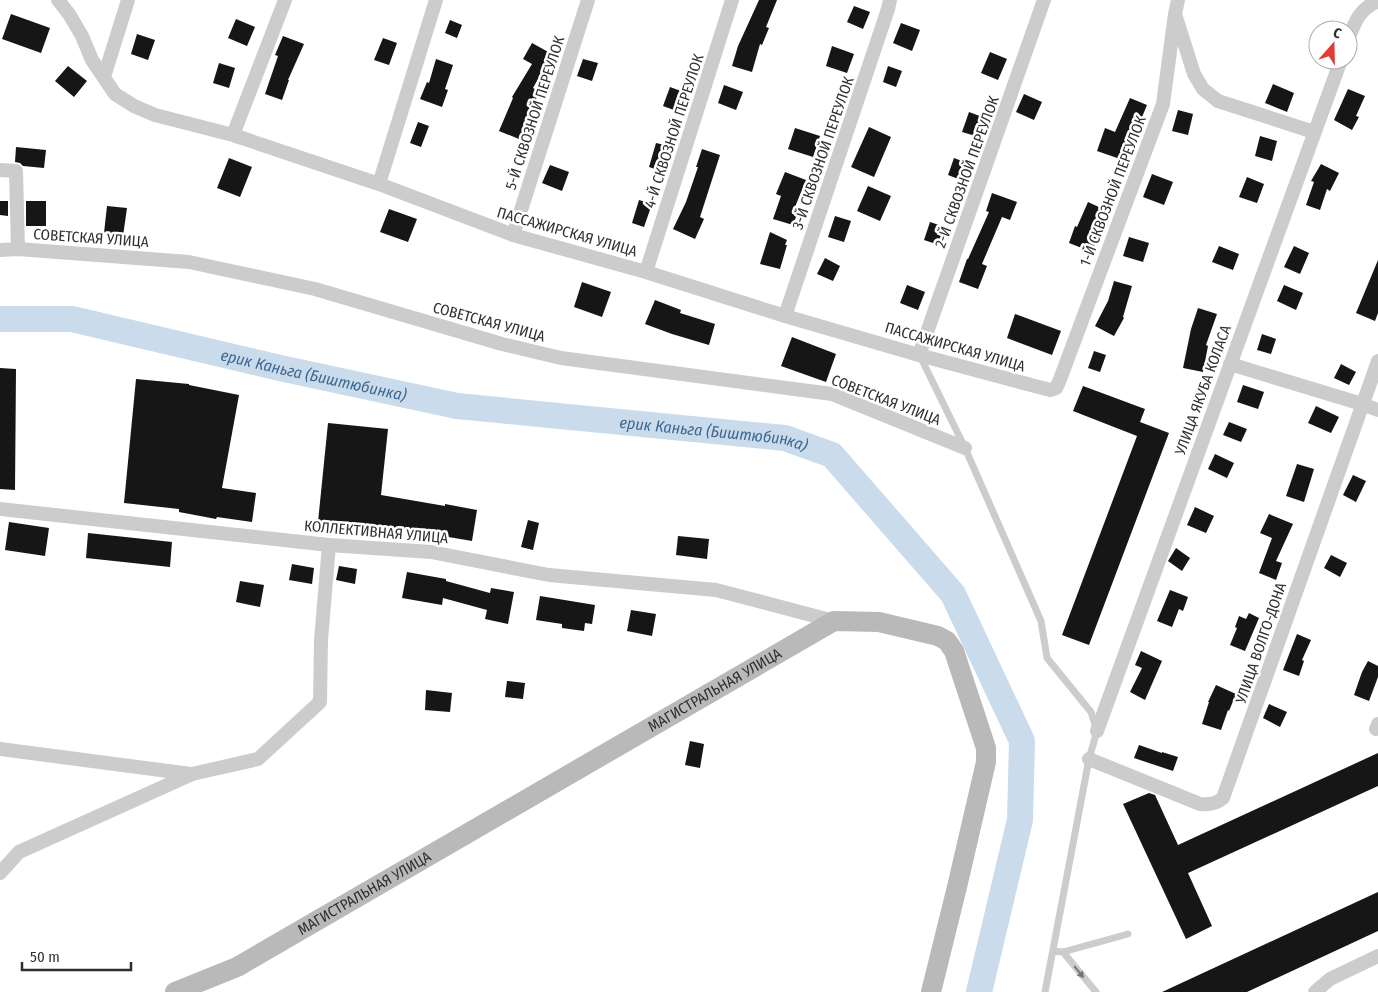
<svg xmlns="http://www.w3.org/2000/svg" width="1378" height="992" viewBox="0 0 1378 992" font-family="'Fira Sans Condensed',sans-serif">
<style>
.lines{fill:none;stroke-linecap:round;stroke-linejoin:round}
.river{stroke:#cadbec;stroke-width:26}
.building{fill:#161616}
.lane{stroke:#ccc;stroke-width:7}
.street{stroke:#ccc;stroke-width:14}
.secondary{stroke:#b9b9b9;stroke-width:20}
.oneway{fill:#767676}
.labels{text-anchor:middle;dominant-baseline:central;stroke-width:5;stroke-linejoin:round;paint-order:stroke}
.street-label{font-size:15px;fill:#2f2f2f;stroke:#fff}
.water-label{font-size:16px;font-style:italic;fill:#3e6891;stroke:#fff}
</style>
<rect width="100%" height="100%" fill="#fff"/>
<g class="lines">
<!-- river -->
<path class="river" id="s1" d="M0 319H72L280 368 457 406 785 438 832 455 953 594 1022 741 1020 820 979 992"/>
</g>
<!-- building -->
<path class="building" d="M759 0H777L766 27 769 28 762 45 760 44 752 72 732 66 738 46Z
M854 6 870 12 863 29 847 22Z
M11 14 50 28 41 53 2 39Z
M236 19 255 27 247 46 228 38Z
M450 20 462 25 457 38 445 33Z
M901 23 920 30 912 51 893 43Z
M137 34 155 40 148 60 131 54Z
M283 36 304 44 288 80H289L282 100 265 94 278 56 275 55Z
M383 38 397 43 389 65 374 60Z
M532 43 552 54 533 88 540 92 527 115 529 116 519 139 499 131 513 98 512 97 532 64 523 59Z
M832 46 854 54 847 73 826 66Z
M990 52 1007 59 998 80 981 73Z
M436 59 453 65 445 89 448 90 442 107 420 99 427 82 429 83Z
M583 59 598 63 592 81 577 76Z
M219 63 235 68 229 88 213 83Z
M68 66 87 81 74 97 55 81Z
M888 66 902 71 896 87 883 82Z
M1273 84 1294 93 1287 112 1265 103Z
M724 85 743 92 736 110 718 103Z
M670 87 689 94 682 113 663 106Z
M1348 89 1365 96 1356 116 1359 117 1352 130 1334 120Z
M1024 94 1042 102 1034 120 1016 112Z
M1130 98 1147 105 1140 122 1138 121 1123 160 1097 151 1105 128 1115 132Z
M1178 110 1193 114 1188 135 1172 131Z
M969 112 985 118 979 137 962 132Z
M418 122 429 126 421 147 410 143Z
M869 127 891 137 874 177 851 167Z
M795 128 820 136 813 157 788 149Z
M1260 136 1277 141 1272 161 1255 156Z
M656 143 669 146 661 171 649 167Z
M16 147 46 150 44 168 23 166 20 163 15 162Z
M702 149 720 155 700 217 704 219 695 239 673 229 686 202 698 167H696Z
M229 158 252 167 240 197 217 188Z
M954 158 972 165 966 182 948 175Z
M1321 164 1339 173 1330 191 1327 189 1320 210 1306 205 1314 182 1311 181Z
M550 165 569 172 562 191 542 183Z
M785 172 806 180 795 207 799 209 793 225 773 219 781 196 776 194Z
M1152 174 1173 182 1164 205 1143 197Z
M1247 177 1264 184 1257 203 1239 197Z
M868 186 891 196 880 221 857 211Z
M992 193 1017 202 1010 220 1002 217 982 264 987 266 978 289 959 282 967 259H968L989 212 986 211Z
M639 200 652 204 644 227 632 223Z
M0 201H8V216L0 215Z
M26 201H46V226H26Z
M1088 202 1101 208 1090 232 1098 235 1092 252 1069 243 1075 226 1077 227Z
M107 206 127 208 123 236 104 233Z
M389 209 417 219 408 242 380 232Z
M835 216 851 221 844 242 828 237Z
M930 222 948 228 942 246 924 240Z
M770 232 787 240 785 245H787L780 269 760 264Z
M1129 237 1149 243 1143 262 1123 256Z
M1219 246 1239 254 1233 270 1212 262Z
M1294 246 1309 253 1300 274 1284 267Z
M825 258 840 266 833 281 817 274Z
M1378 260V313L1375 321 1356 313Z
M1114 281 1132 286 1123 317 1124 318 1114 336 1095 326 1108 301Z
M582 282 611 292 602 317 574 307Z
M907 285 925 292 918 310 900 303Z
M1284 285 1303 293 1296 310 1277 301Z
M655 300 681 310 680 313 715 324 709 345 672 334 645 324Z
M1198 308 1217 314 1206 345 1208 346 1203 372 1183 368 1191 329Z
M1015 314 1061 331 1052 355 1007 338Z
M1262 334 1276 339 1271 354 1257 350Z
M792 337 836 354 826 382 781 366Z
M1094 351 1106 355 1100 372 1088 368Z
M1341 364 1356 372 1349 385 1334 378Z
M0 368 16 369 15 490 0 489Z
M136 379 189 384V385L239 395 222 488 256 493 252 522 217 517 216 519 179 512V509L124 503Z
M1243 385 1264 392 1258 409 1237 402Z
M1083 386 1145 409 1140 422 1169 433 1089 645 1062 635 1137 436 1073 411Z
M1316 406 1339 417 1331 433 1308 423Z
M1229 422 1247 429 1241 442 1223 435Z
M328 423 388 429 381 495 445 506V504L477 510 472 541 378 525V528L318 522Z
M1215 454 1234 463 1227 478 1208 469Z
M1297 464 1314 469 1304 502 1286 496Z
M1353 475 1366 481 1356 502 1343 495Z
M1195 507 1214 516 1206 533 1187 525Z
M1269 514 1293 524 1276 561 1282 563 1276 580 1259 573 1272 538 1260 533Z
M528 520 539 523 533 550 521 547Z
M9 522 49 528 45 556 5 550Z
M88 533 172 542 170 567 86 558Z
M678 536 709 539 707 559 676 555Z
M1176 548 1190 558 1182 571 1168 561Z
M1331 555 1347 563 1340 577 1324 568Z
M292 564 314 568 312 584 289 580Z
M339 566 357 569 355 584 336 580Z
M407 572 446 579V581L490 593 491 588 514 592 508 624 485 619 487 610 443 598 442 605 402 598Z
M240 581 264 585 260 607 236 602Z
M1170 590 1188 597 1183 611 1179 609 1172 627 1157 621Z
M540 596 595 605 592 624 585 623 584 631 562 628V624L536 620Z
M631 610 656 614 652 636 627 631Z
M1249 613 1259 618 1245 651 1230 645 1237 628 1235 627 1239 616 1246 619Z
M1297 634 1311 640 1302 660 1304 661 1299 676 1283 670Z
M1141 651 1162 661 1145 700 1130 692 1142 668 1135 665Z
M1368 661 1378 666V677L1369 701 1354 695 1362 672Z
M507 681 525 683 523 699 505 697Z
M1216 685 1236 694 1229 711 1228 710 1221 730 1202 724 1209 702H1208Z
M426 690 452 693 450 712 425 710Z
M1269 704 1287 712 1280 727 1263 718Z
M690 741 704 744 700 768 685 765Z
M1139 745 1162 753V752L1178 757 1173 771 1134 758Z
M1378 753V786L1188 873 1212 926 1186 939 1123 804 1149 793 1155 795 1178 845Z
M1378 892V931L1247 992H1162Z"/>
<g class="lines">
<!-- lane -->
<path class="lane" d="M920 356 965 448 1041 621 1047 658 1091 712 1097 731 1089 759 1045 992
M1053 951 1063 952 1128 934
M1063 952 1096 992"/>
<!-- street -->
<path class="street" d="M58 0 69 14 82 36 92 60 115 94 134 106 155 115 233 135 379 184 513 235 646 272 785 316 919 355 1050 390 1056 388 1059 382 1163 104 1175 14 1178 0
M1176 17 1194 74 1203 89 1218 101 1314 132
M1348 40C1355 22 1359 9 1378 1
M104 77 128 0
M233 135 285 0
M0 170 16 171 18 249
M379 184 436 0
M513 235 588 0
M0 250 18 249 189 262 315 289 502 344 561 358 832 394 965 448
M646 272 732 0
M785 316 888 9 890 0
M919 355 1044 0
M1230 364 1362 404 1378 410
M0 509 329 545 431 552 549 575 716 590 834 621
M1376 729 1378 724
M1097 731 1341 60
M0 749 191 774
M1089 759 1200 804C1209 805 1216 804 1223 798L1378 361
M0 873 19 852 192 774 258 759 320 702 321 640 329 545
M1315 992 1330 979 1378 956"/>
<!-- secondary -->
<path class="secondary" id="s2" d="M175 992 237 967 834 621 879 622 938 636 947 641 954 651 986 748V762L957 887 931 992"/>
</g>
<!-- one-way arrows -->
<defs><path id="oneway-solid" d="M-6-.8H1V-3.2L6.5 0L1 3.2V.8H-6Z" transform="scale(1.25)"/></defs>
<use class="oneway" href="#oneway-solid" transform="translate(1079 972) rotate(51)"/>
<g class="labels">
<!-- street labels -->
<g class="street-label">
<text transform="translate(535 113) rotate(-72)">5-Й СКВОЗНОЙ ПЕРЕУЛОК</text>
<text transform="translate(674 131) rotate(-72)">4-Й СКВОЗНОЙ ПЕРЕУЛОК</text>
<text transform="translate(823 153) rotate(-71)">3-Й СКВОЗНОЙ ПЕРЕУЛОК</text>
<text transform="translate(967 172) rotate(-70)">2-Й СКВОЗНОЙ ПЕРЕУЛОК</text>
<text transform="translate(1113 191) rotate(-69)">1-Й СКВОЗНОЙ ПЕРЕУЛОК</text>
<text transform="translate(567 232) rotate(16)">ПАССАЖИРСКАЯ УЛИЦА</text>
<text transform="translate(91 238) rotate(4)">СОВЕТСКАЯ УЛИЦА</text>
<text transform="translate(489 322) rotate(15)">СОВЕТСКАЯ УЛИЦА</text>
<text transform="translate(955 347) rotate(16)">ПАССАЖИРСКАЯ УЛИЦА</text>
<text transform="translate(1203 390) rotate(-70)">УЛИЦА ЯКУБА КОЛАСА</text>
<text transform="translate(886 400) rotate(21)">СОВЕТСКАЯ УЛИЦА</text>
<text transform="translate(376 532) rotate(5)">КОЛЛЕКТИВНАЯ УЛИЦА</text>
<text transform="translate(1261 643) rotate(-71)">УЛИЦА ВОЛГО-ДОНА</text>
<text stroke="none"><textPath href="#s2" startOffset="619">МАГИСТРАЛЬНАЯ УЛИЦА</textPath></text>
<text stroke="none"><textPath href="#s2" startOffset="214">МАГИСТРАЛЬНАЯ УЛИЦА</textPath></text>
</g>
<!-- water labels -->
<g class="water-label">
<text stroke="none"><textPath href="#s1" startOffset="320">ерик Каньга (Биштюбинка)</textPath></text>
<text stroke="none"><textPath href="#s1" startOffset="725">ерик Каньга (Биштюбинка)</textPath></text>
</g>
</g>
<!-- north arrow -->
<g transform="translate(1333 45) rotate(20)"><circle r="24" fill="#ffffff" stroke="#acacac"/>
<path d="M0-4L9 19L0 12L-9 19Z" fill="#e33b35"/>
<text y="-8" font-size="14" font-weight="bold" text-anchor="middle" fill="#2f2f2f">С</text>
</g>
<!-- scale -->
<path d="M22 962v8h109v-8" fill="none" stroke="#2f2f2f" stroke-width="2.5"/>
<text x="30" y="962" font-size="15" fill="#2f2f2f" stroke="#ffffff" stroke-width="4" paint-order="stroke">50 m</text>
</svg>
